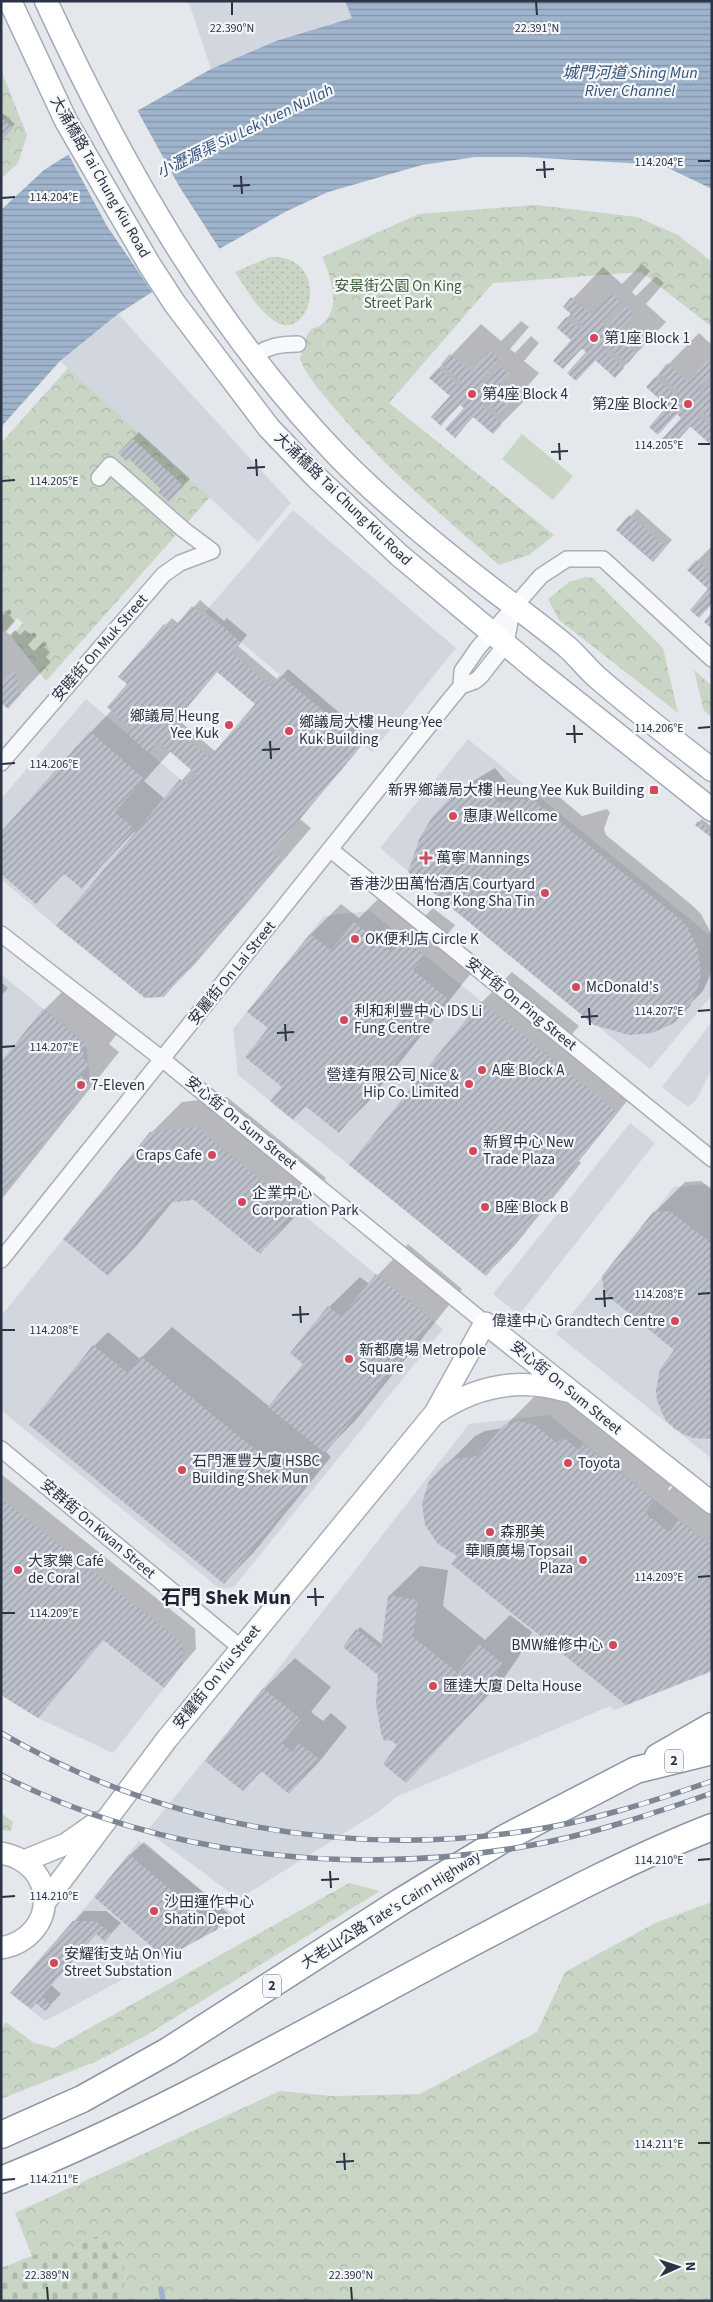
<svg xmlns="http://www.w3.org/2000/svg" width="713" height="2302" viewBox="0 0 713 2302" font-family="'Source Sans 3','Noto Sans TC',sans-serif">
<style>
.built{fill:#d2d6de}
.grass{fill:url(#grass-dots)}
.forest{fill:url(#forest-crowns)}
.cemetery{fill:url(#cemetery-stones)}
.pitch{fill:#c9d6c5}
.water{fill:url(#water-rules)}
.pier{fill:#e4e7ec}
.shadow{fill:#0003;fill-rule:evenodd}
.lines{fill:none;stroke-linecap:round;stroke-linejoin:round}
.stream{stroke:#9fb4cc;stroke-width:5.5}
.building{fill:url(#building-hatch);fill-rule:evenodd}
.street-casing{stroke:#a9aeb7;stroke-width:18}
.secondary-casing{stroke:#a9aeb7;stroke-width:24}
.primary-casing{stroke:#a3abb8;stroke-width:25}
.highway-casing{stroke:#8b94a3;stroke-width:29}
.street{stroke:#f7f8fa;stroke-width:15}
.secondary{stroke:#fff;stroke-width:21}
.primary{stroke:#fff;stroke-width:22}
.highway{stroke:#fff;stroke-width:26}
.rail-casing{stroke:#7d8696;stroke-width:5.5}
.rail{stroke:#f4f6f9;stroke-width:4;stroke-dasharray:11;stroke-linecap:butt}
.ticks{fill:none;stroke:#2b3445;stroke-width:2}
.poi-dot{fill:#d1495b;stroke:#f4f6f9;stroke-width:2}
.labels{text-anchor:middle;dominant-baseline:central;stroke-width:4.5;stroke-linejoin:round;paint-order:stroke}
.shield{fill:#f4f6f9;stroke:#676e7b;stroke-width:1}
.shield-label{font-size:14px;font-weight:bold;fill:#2b3445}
.street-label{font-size:15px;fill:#2b3445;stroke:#f4f6f9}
.park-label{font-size:15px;fill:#3f6138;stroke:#f4f6f9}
.poi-label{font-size:15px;fill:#2b3445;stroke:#f4f6f9;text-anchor:start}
.water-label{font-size:16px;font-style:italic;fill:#34527a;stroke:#f4f6f9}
.district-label{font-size:20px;font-weight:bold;fill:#1d2536;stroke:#f4f6f9}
.ticks-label{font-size:12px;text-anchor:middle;fill:#2b3445;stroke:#f4f6f9;stroke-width:4.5;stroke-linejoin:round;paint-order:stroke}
</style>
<defs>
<pattern id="grass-dots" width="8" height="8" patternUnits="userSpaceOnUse" patternTransform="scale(1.25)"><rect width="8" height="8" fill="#c9d6c5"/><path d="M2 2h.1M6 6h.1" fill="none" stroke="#adb8ab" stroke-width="1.8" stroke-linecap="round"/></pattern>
<pattern id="forest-crowns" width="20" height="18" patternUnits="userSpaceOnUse" patternTransform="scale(1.25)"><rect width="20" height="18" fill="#c9d6c5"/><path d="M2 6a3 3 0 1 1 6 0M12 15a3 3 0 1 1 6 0" fill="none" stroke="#adb8ab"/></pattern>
<pattern id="cemetery-stones" width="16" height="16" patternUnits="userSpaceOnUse" patternTransform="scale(1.25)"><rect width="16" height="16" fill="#c9d6c5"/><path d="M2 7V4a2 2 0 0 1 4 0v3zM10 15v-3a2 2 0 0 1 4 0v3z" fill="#adb8ab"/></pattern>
<pattern id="water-rules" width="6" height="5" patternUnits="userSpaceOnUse" patternTransform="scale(1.25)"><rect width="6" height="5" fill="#9fb4cc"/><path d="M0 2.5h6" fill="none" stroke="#8293a7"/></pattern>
<pattern id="building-hatch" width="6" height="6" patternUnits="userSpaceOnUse" patternTransform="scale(1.25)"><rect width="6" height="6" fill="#bbc0ca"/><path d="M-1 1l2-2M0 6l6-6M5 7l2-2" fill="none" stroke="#989da6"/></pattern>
</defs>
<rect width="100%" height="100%" fill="#e4e7ec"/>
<!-- built -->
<path class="built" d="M186 1H376L353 18 276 41 211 69 190 6Z
M118 314 291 503 258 542 60 361Z
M293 510 456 648 372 752 205 612Z
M86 699 180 779 56 926 1 879V799Z
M468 739 712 937V995L650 1069 380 848Z
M370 911 481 1001 349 1165 238 1075 233 1029 324 916Z
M1 974 86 1044 90 1082 1 1195Z
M712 1022V1069L697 1099 688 1107 662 1087Z
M630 1123 655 1143 519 1315 493 1294Z
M196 1127 443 1329 234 1587 220 1589 1 1410V1316L150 1132Z
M706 1184 712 1188V1459L556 1334 674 1187Z
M549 1415 712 1546V1671L615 1710 610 1706 396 1797 381 1810 239 1899 147 1831 263 1688 469 1424Z
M1 1498 182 1643 183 1664 113 1753 38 1718 1 1695Z
M139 1841 238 1918 45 2021 10 1993 94 1897Z"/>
<!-- grass -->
<path class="grass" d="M270 257C334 254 311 348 273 320 257 308 246 289 235 272Z"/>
<!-- forest -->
<path class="forest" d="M1 70 27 135 18 163 1 179Z
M536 205 637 217 678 235 712 262V327L641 272 493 283 389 403 554 535 529 555 499 565C442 516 386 468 337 411 323 394 308 379 300 359 303 351 304 338 309 332 312 327 318 328 322 324 342 308 331 276 322 257L419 214Z
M68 368 210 497 46 681 11 636 23 623 17 618 4 632 1 630V443Z
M585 577 593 578 663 648 678 713 559 620 548 599 569 582Z
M694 670 712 686V717L704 711Z
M1 1813 13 1822 11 1831 1 1830Z
M349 1883 380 1891 145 2036 97 2061 1 2099V2030L6 2022 34 2043 54 2048Z
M712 1902V2301H120L127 2272 56 2254 50 2249 32 2256 15 2213 280 2091 332 2096 420 2094 537 2032 565 1972 655 1923Z"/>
<!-- cemetery -->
<path class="cemetery" d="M103 2234 127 2272 120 2301H1V2268L50 2249 56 2254Z"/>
<!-- pitch -->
<path class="pitch" d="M522 434 573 476 553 500 502 459Z"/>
<!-- water -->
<path class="water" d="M345 1H712V189L662 165 524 157H475L422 165 328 192 285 212 219 249 118 314 60 361 1 427V210L44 170 130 115 211 69 276 41 352 18Z"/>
<!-- pier -->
<path class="pier" d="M136 108 179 186 221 251 153 293 107 226 67 152Z"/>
<!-- shadow -->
<path class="shadow" d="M1 112 15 124 1 140Z
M642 264 650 271 632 292 636 296 656 276 664 283 646 304 666 322 615 376 596 360 576 380 587 352 583 348 563 368 573 340 566 318 572 313 565 307 603 267 622 284Z
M521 321 529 327 510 349 515 353 531 336 539 343 524 361 539 373 526 388 532 393 493 432 474 416 455 436 465 408 461 404 441 424 451 396 438 369 481 324 501 341Z
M699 333 712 345V441L691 426 672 446 682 417 678 413 658 433 669 406 655 378Z
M139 432 190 479 169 500 132 439Z
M637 509 672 540 659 554 618 530Z
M712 546V604L710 588 697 561Z
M200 600 224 621 227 618 247 635 238 646 278 680 288 669 368 737 300 819 311 828 194 965 163 996 135 831 82 887 65 873 36 902 91 732 112 710 128 684 120 677 172 618 179 624ZM218 671 256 704 216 752 177 719ZM171 751 192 769 165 799 144 781Z
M9 609 12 612 9 615 15 621 6 632 10 635 15 630 20 635 25 630 31 635 34 632 37 635 28 645 34 651 44 641 47 644 44 647 50 652 46 657 51 662 8 707 3 703 1 704V617Z
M495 768 513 790 530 786 547 787 582 816 607 809 610 812 604 829 606 835 693 906 701 914 712 935V971L703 991 687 1007 450 800 465 786Z
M702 819 712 827V835L699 822Z
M385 892 420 921 433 908 455 925 443 940 476 967 369 1101 339 1131 307 1105 293 1119 270 1028 249 1011 311 934 341 904 359 918Z
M512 972 579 1026 561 1047 627 1101 579 1161 581 1163 516 1244 486 1275 482 1002Z
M74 980 115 1013 111 1018 118 1033 109 1044 119 1052 1 1200V1064L44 1010Z
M1 982 8 988 1 996Z
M227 1097 326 1178 290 1222 260 1253 194 1199 173 1201 138 1244 108 1275 151 1133 182 1102Z
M701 1181 712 1190V1437H694L674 1428 661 1411 676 1349 654 1213 685 1182Z
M408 1244 462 1289 355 1421 325 1451 331 1457 254 1552 224 1583 30 1424 94 1346 108 1332 140 1359 172 1327 270 1407 305 1364 329 1307 360 1277 369 1284Z
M549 1393 556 1394 682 1471 668 1489 669 1491 676 1483 712 1495V1669L459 1556 446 1465 475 1436 485 1431 503 1428 534 1397Z
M1 1474 195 1629 196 1649 164 1686 104 1639 37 1716 1 1694Z
M420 1566 448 1570 443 1606 485 1640 510 1615 532 1632 518 1658 501 1682 406 1781 380 1672 357 1630 360 1627 383 1645 389 1596Z
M295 1658 331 1687 311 1712 323 1721 331 1713 347 1727 319 1762 289 1793 262 1771 243 1790 207 1761 264 1689Z
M144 1842 230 1915 217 1928 165 1957 130 1855Z
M84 1911H106L121 1923 105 1940 97 1933 51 1985 61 1994 45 2010 37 2002 74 1922Z"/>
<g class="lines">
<!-- stream -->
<path class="stream" d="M161 2289 163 2301"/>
</g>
<!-- building -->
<path class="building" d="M1 118 13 128 1 141Z
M611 294 620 302 602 323 607 327 625 306 634 314 616 335 636 353 628 363 607 346 604 350 624 368 615 378 595 360 576 381 567 373 586 352 581 348 563 369 553 361 571 340 557 328 566 317 580 330 584 326 563 307 571 297 592 315Z
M489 351 499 359 480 380 485 384 500 366 509 374 494 392 509 405 500 415 486 402 482 406 502 424 493 434 473 417 455 438 445 429 464 408 459 404 441 426 431 417 450 396 429 378 438 368 459 386 462 382 441 364 450 354 471 372Z
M707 360 712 365V373L698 390 702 393 712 382V420L703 412 699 416 712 427V442L710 444 690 426 672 447 662 439 681 418 677 414 658 435 649 427 667 406 646 387 655 377 676 396 680 392 659 373 667 363 688 382Z
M132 438 184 486 169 502 158 492 161 489 128 458 126 461 118 453Z
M629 515 666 547 653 562 616 530Z
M696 560 712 574V604L699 618 690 610 708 589 687 570Z
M192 606 217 627 220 624 241 643 232 653 271 687 280 675 363 744 272 852 281 859 164 997 145 998 56 926 180 779 189 785 197 775 158 741 149 753 127 734 132 729 107 707 127 684 118 677 164 624 172 630ZM217 672 255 704 209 758 171 726Z
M712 612V629L704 622Z
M12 671 17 675 14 678 21 683 16 689 21 694 8 709 2 704 1 705V679L3 681Z
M90 731 144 779 115 812 134 828 82 889 63 873 36 904 1 874V832Z
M480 780 499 803 516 799 533 800 680 919 688 928 698 949 701 973 699 984 690 1006 674 1023 652 1033 629 1035 594 1025 408 872 420 837 433 816 449 799Z
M698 821 712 832V838L695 825Z
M354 922 390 951 402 937 425 956 413 970 447 998 339 1133 305 1106 293 1120 270 1101 282 1087 245 1057 268 1028 247 1012 310 934 331 950Z
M481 1001 617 1112 486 1276 349 1165Z
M43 1009 86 1044 81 1049 84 1052 83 1058 89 1064 80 1075 90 1082 1 1195V1062Z
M196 1127 297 1209 260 1254 194 1200 167 1203 108 1276 63 1239 150 1132Z
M670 1211 712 1244V1439L693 1438 683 1434 666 1421 657 1401 656 1390 660 1369 674 1350 604 1293 602 1276 653 1212Z
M376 1274 432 1320 325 1453 268 1407 303 1364 290 1353 328 1306 341 1317Z
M93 1345 128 1373 141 1356 302 1488 224 1584 29 1425Z
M520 1421 535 1425 557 1443 563 1437 579 1450 584 1444 654 1500 645 1513 669 1532 679 1520 712 1546V1671L626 1705 451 1564 457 1556 438 1544 425 1525 422 1503 429 1481 445 1464 455 1459 477 1456 504 1425Z
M1 1498 182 1643 183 1664 164 1688 103 1640 38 1718 1 1695Z
M388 1595 418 1600 413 1637 457 1672 479 1644 502 1663 488 1689 471 1713 406 1783 383 1764 397 1745 390 1740 384 1741 381 1733 376 1704 378 1675 343 1647 356 1629 381 1649Z
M263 1688 301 1719 282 1743 292 1752 299 1743 318 1758 289 1794 260 1770 243 1791 205 1761Z
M129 1854 139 1863 218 1929 165 1958 94 1897Z
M73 1921H96L111 1934 105 1942 96 1934 42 1996 51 2005 45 2011 36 2003 31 2009 10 1993Z"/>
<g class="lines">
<!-- street casing -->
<g class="street-casing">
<path id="street" d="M254 356C268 346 281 344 298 344
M99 478 110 465 184 530 212 551
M461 686 462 671 478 648 541 576 567 559H603L712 659
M1 763 163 575 180 563 212 551
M331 850 712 1159
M1 934 162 1059 485 1323
M1 1260 447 703 461 686 475 681 480 677 506 644 513 605
M1 1449 241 1648"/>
</g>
<!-- secondary casing -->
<g class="secondary-casing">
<path id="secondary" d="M436 1413C476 1386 519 1377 566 1391
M1 1853C59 1863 59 1937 1 1948
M24 1861 66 1844 96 1823
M45 1902 167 1739 435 1413 485 1323 712 1503"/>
</g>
<!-- primary casing -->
<g class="primary-casing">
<path id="primary" d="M10 1 66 121 149 264 175 304 269 428 316 477 399 555 534 668 712 810
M46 1C122 166 213 326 339 457 386 505 439 548 492 589 517 608 542 626 566 646 578 656 587 669 599 679 636 711 674 740 712 770"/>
</g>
<!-- highway casing -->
<g class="highway-casing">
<path id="highway" d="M658 1757 712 1726
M1 2135 82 2099 168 2051 400 1902 505 1838 636 1770 712 1751
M1 2180C170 2112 328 2018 489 1934 561 1896 635 1857 712 1827"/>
</g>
<!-- street -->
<use href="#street" class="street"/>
<!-- secondary -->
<use href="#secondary" class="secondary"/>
<!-- primary -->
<use href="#primary" class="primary"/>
<!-- highway -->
<use href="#highway" class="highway"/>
<!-- rail casing -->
<g class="rail-casing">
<path id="rail" d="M1 1733C159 1825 346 1858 526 1831 589 1822 651 1802 712 1781
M1 1775C161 1857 352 1877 527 1846 590 1835 652 1814 712 1793"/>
</g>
<!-- rail -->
<use href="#rail" class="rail"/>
</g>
<!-- ticks -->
<path class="ticks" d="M232 2V15M536 2 537 15M544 161 545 178M698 161H710M536 170 554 169M241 176 242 194M233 186 250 185M2 198 15 197M559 443 560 460M698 444H710M551 452 568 451M256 459 257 476M247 468 265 467M2 481 15 480M574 725 575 743M698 728 710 727M566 734H583M270 741 271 759M262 750 280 749M2 764 15 763M589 1008 590 1025M698 1011 710 1010M581 1017 598 1016M285 1024 286 1041M277 1033 294 1032M2 1047 15 1046M604 1290 605 1307M698 1294 710 1293M595 1299 613 1298M300 1306 301 1323M292 1315 309 1314M2 1330H15M698 1577 710 1576M315 1588 316 1606M307 1597H324M2 1613H15M698 1860 710 1859M330 1871 331 1888M321 1880 339 1879M2 1897 15 1896M698 2143H710M344 2153 345 2170M336 2162 354 2161M2 2180 15 2179M47 2287 48 2300M351 2287 352 2300"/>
<!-- markers -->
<g class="poi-dot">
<circle cx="594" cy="338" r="5"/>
<circle cx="472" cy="394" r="5"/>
<circle cx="688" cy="404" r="5"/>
<circle cx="229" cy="725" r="5"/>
<circle cx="289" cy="731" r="5"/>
<rect x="649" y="785" width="10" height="10" rx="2.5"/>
<circle cx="453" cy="816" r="5"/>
<path d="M423.5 850.5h5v5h5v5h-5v5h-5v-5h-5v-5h5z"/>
<circle cx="545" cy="893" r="5"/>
<circle cx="355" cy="939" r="5"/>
<circle cx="576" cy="987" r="5"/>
<circle cx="344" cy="1020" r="5"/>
<circle cx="482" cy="1070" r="5"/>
<circle cx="469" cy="1084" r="5"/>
<circle cx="81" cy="1085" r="5"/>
<circle cx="473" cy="1151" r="5"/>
<circle cx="212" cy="1155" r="5"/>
<circle cx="242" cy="1202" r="5"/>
<circle cx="485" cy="1207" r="5"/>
<circle cx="675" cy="1321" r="5"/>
<circle cx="349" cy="1359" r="5"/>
<circle cx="568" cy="1463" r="5"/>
<circle cx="182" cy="1470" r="5"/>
<circle cx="490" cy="1532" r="5"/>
<circle cx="583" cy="1560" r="5"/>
<circle cx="18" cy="1570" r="5"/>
<circle cx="613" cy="1645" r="5"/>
<circle cx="433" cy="1686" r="5"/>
<circle cx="154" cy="1911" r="5"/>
<circle cx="54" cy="1963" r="5"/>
</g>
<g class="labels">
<!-- shield labels -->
<g class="shield">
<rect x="665" y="1749.5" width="18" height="23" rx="4"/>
<rect x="263" y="1974.5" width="18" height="23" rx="4"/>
</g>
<g class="shield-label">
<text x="674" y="1761">2</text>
<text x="272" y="1986">2</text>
</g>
<!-- street labels -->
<g class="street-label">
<text transform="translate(100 177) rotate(60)">大涌橋路 Tai Chung Kiu Road</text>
<text transform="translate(343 499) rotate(44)">大涌橋路 Tai Chung Kiu Road</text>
<text transform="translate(100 648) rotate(-49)">安睦街 On Muk Street</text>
<text transform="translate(232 973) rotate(-51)">安麗街 On Lai Street</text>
<text transform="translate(521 1004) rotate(39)">安平街 On Ping Street</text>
<text transform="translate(241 1123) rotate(39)">安心街 On Sum Street</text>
<text transform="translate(566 1388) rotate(39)">安心街 On Sum Street</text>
<text transform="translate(98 1529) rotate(40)">安群街 On Kwan Street</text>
<text transform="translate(217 1677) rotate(-51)">安耀街 On Yiu Street</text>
<text transform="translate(391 1910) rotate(-32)">大老山公路 Tate's Cairn Highway</text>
</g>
<!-- park labels -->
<g class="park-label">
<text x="398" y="286">安景街公園 On King<tspan x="398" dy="17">Street Park</tspan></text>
</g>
<!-- poi labels -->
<g class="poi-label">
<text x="604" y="338">第1座 Block 1</text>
<text x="482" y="394">第4座 Block 4</text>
<text x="678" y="404" text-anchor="end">第2座 Block 2</text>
<text x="219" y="716" text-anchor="end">鄉議局 Heung<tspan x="219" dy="17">Yee Kuk</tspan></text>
<text x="299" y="722">鄉議局大樓 Heung Yee<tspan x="299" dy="17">Kuk Building</tspan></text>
<text x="644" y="790" text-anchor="end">新界鄉議局大樓 Heung Yee Kuk Building</text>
<text x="463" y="816">惠康 Wellcome</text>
<text x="436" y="858">萬寧 Mannings</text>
<text x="535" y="884" text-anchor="end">香港沙田萬怡酒店 Courtyard<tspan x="535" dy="17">Hong Kong Sha Tin</tspan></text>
<text x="365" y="939">OK便利店 Circle K</text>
<text x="586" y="987">McDonald's</text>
<text x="354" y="1011">利和利豐中心 IDS Li<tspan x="354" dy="17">Fung Centre</tspan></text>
<text x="492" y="1070">A座 Block A</text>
<text x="459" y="1075" text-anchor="end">營達有限公司 Nice &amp;<tspan x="459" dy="17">Hip Co. Limited</tspan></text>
<text x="91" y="1085">7-Eleven</text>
<text x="483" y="1142">新貿中心 New<tspan x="483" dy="17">Trade Plaza</tspan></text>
<text x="202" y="1155" text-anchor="end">Craps Cafe</text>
<text x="252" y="1193">企業中心<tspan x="252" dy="17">Corporation Park</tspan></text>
<text x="495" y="1207">B座 Block B</text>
<text x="665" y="1321" text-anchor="end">偉達中心 Grandtech Centre</text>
<text x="359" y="1350">新都廣場 Metropole<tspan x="359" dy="17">Square</tspan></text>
<text x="192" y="1461">石門滙豐大廈 HSBC<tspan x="192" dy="17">Building Shek Mun</tspan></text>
<text x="578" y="1463">Toyota</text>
<text x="500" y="1532">森那美</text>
<text x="573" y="1551" text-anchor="end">華順廣場 Topsail<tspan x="573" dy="17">Plaza</tspan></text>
<text x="28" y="1561">大家樂 Café<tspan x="28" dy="17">de Coral</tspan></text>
<text x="603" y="1645" text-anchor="end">BMW維修中心</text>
<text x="443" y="1686">匯達大廈 Delta House</text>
<text x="164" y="1902">沙田運作中心<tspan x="164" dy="17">Shatin Depot</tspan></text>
<text x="64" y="1954">安耀街支站 On Yiu<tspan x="64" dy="17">Street Substation</tspan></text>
</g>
<!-- water labels -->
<g class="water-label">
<text x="630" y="73">城門河道 Shing Mun<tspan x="630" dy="18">River Channel</tspan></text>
<text transform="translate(245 131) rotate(-26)">小瀝源渠 Siu Lek Yuen Nullah</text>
</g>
<!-- district labels -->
<g class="district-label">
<text x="226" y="1598">石門 Shek Mun</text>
</g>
</g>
<g class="ticks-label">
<text x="232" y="32">22.390°N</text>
<text x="537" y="32">22.391°N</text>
<text x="659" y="166">114.204°E</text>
<text x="54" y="201">114.204°E</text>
<text x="659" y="449">114.205°E</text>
<text x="54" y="485">114.205°E</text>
<text x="659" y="732">114.206°E</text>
<text x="54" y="768">114.206°E</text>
<text x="659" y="1015">114.207°E</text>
<text x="54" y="1051">114.207°E</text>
<text x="659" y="1298">114.208°E</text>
<text x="54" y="1334">114.208°E</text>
<text x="659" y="1581">114.209°E</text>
<text x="54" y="1617">114.209°E</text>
<text x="659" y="1864">114.210°E</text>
<text x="54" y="1900">114.210°E</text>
<text x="659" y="2148">114.211°E</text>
<text x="54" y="2183">114.211°E</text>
<text x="47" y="2279">22.389°N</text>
<text x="351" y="2279">22.390°N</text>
</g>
<!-- border -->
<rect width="713" height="2302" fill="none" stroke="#2b3445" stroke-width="5"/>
<!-- north arrow -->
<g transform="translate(678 2267) rotate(87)" stroke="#f4f6f9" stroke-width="4" paint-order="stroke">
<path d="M0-4L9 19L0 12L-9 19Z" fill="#2b3445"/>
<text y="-8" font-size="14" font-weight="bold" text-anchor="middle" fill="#2b3445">N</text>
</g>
</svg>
